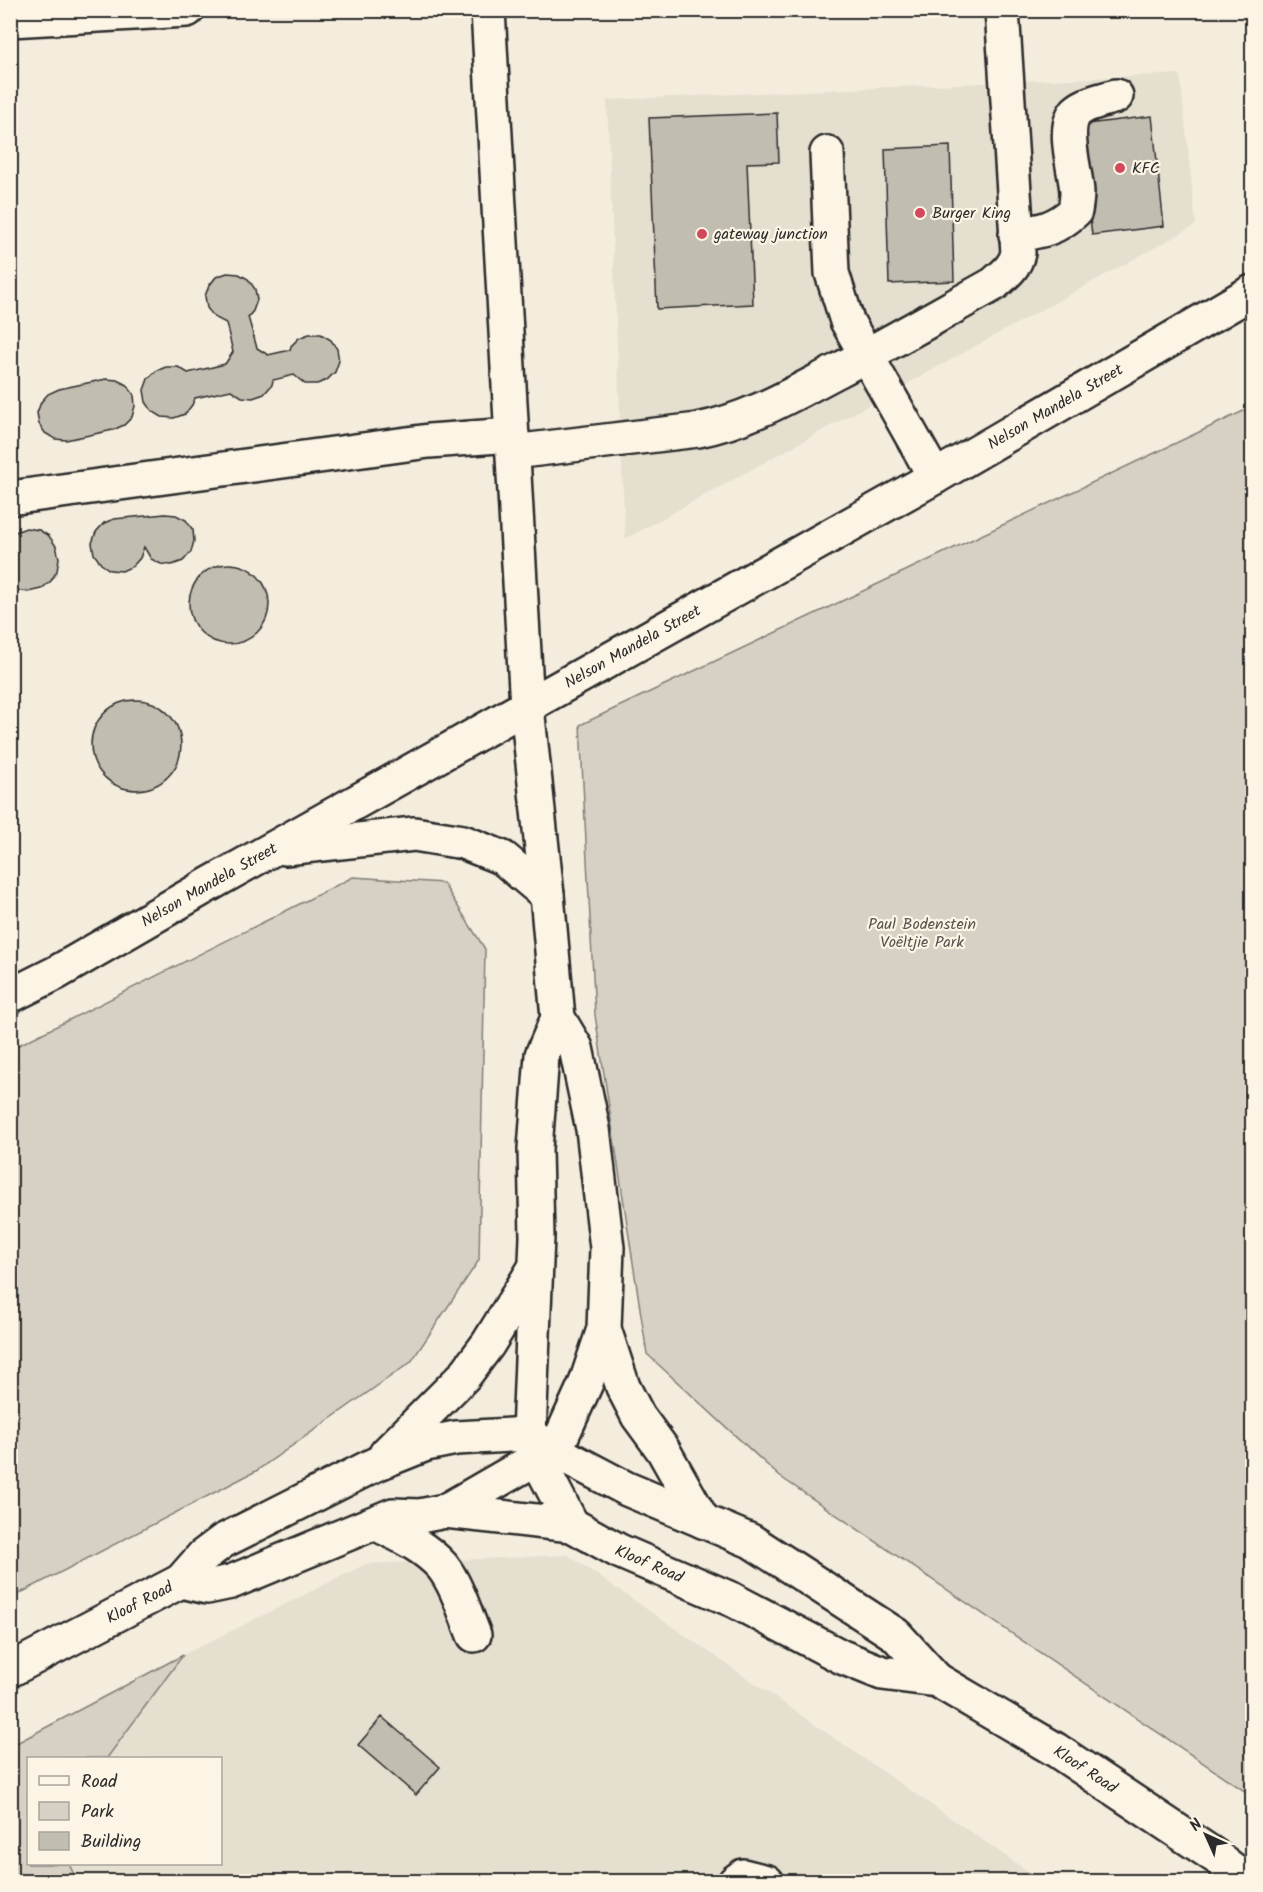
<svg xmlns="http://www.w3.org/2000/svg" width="1263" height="1892" viewBox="0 0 1263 1892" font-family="Kalam,sans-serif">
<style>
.built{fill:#e5dfd0}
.green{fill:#d6d1c4;stroke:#807e78;stroke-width:1.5}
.building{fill:#c2bdb1;stroke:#2b2b2b;stroke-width:1.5}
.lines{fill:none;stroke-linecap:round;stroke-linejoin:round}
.minor-casing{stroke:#2b2b2b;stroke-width:38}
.major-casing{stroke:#2b2b2b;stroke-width:38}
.minor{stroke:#fcf5e5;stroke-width:33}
.major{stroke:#fcf5e5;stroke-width:33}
.poi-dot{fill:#d1495b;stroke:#fcf5e5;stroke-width:2}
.labels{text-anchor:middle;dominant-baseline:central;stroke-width:4.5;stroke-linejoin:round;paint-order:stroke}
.poi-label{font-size:16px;fill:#2b2b2b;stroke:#fcf5e5;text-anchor:start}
.street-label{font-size:16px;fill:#2b2b2b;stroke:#fcf5e5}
.park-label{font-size:16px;fill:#565451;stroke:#fcf5e5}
</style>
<rect width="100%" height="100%" fill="#f4edde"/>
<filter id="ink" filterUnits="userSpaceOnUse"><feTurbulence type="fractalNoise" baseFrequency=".0167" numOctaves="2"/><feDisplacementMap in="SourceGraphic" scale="12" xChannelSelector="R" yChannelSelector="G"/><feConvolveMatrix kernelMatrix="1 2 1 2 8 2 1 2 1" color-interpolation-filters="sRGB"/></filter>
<g filter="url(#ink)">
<!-- built -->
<path class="built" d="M1180 74 1196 225 625 539 607 100Z
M568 1555 1042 1881 77 1882 69 1864H220V1758H107L183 1655 366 1564Z"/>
<!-- green -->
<path class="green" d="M1252 407V1796L779 1476 647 1354 595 1015 580 725Z
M353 877 443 883 485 949 479 1260 411 1362 256 1471 11 1598V1049Z
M183 1655 107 1758H28V1864H69L77 1881H11V1746Z"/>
<!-- building -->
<path class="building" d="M777 113 779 162 747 163 753 304 657 309 649 118Z
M1152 116 1164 226 1092 235 1079 125Z
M950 146 954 281 889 284 885 149Z
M227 273 239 274 248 279 255 289 257 300 253 311 248 317 257 348 268 355 290 350 291 346 299 338 309 334H321L331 340 337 349 339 361 335 372 327 380 317 384H305L294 375 273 380 272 385 264 394 253 398 242 397 231 390 195 398 192 405 185 414 174 418 162 417 152 411 146 402 144 390 148 379 156 371 166 367H178L188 373 225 364 233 352 226 323 214 317 207 308 205 296 209 286 216 277Z
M106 379 117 380 127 385 134 395 135 406 132 417 124 425 113 430 66 440 55 439 45 433 39 424 37 413 41 402 48 394 59 389Z
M165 514 176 515 186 520 193 530 194 541 191 552 183 561 172 565 161 564 151 559 144 547 140 558 133 566 122 571 110 570 101 564 94 554 92 543 96 532 104 523 114 519Z
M26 528 39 530 49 536 56 546 59 558 57 571 51 581 41 589 28 592 16 590 10 586V534Z
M189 604a40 40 0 1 1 80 0a40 40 0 1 1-80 0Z
M91 745a45 45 0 1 1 90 0a45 45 0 1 1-90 0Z
M10 759 15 765 17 778 14 790 10 795Z
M382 1717 440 1767 416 1795 358 1745Z"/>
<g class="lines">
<!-- minor casing -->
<g class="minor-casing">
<g id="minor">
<path d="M827 153 832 273 847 321 935 477"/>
<path d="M1016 235C1041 231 1056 229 1075 211 1076 205 1077 198 1077 192 1076 172 1061 129 1076 112 1085 103 1104 100 1116 96"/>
<path d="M513 452 698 430C749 420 791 395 837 371 890 343 942 313 994 284 1005 274 1015 267 1018 253L1002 10"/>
<path d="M10 498 429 441 512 435"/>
<path d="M558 1018 542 1055 535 1149 537 1237 529 1434 537 1458 572 1525"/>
<path d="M604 1329 623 1387 638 1416 663 1450 703 1521"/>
<path d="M386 1454 464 1376 488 1344 533 1271"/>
<path d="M445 1511 537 1458 555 1451 586 1383 604 1329 607 1248 593 1129 576 1048 558 1018 547 895 527 707 488 10"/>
<path d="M375 1523C399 1535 424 1546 442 1566 457 1585 465 1613 474 1635"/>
<path d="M181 1581 203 1556 223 1541 376 1464 426 1444 456 1438 529 1434 555 1451 627 1489 751 1541 896 1635 937 1680"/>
<path id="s1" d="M10 1670 181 1581 207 1587 231 1582 393 1515 420 1516 445 1511 572 1525 619 1551 733 1600 842 1657 882 1673 937 1680 1056 1750 1215 1856 1249 1882"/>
<path d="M735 1882 743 1876 767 1882"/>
</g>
</g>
<!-- major casing -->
<g class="major-casing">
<g id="major">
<path d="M10 20 187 10"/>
<path d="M285 848 414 834 463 842 503 858 547 895"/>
<path id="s2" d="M10 996 56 973 210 884 935 477 1252 292"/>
</g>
</g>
<!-- minor -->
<use href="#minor" class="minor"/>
<!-- major -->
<use href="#major" class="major"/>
</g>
</g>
<!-- markers -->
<g class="poi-dot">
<circle cx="1120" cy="168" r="6"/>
<circle cx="920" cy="213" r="6"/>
<circle cx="702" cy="234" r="6"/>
</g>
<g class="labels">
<!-- poi labels -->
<g class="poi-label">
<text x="1132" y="168">KFC</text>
<text x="932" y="213">Burger King</text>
<text x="714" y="234">gateway junction</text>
</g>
<!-- street labels -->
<g class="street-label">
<text stroke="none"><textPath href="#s2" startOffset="1200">Nelson Mandela Street</textPath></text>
<text stroke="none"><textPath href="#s2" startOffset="714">Nelson Mandela Street</textPath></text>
<text stroke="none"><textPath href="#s2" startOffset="228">Nelson Mandela Street</textPath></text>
<text stroke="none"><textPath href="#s1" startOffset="686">Kloof Road</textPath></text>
<text stroke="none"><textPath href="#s1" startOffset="146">Kloof Road</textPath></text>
<text stroke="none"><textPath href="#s1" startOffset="1172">Kloof Road</textPath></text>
</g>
<!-- park labels -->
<g class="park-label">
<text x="922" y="924">Paul Bodenstein<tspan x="922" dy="18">Voëltjie Park</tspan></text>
</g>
</g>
<!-- margin -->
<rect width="1263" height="1892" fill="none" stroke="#fcf5e5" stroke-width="36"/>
<rect x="18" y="18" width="1227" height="1856" fill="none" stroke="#2b2b2b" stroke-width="2" filter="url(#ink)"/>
<!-- legend -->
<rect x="27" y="1757" width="195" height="108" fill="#fcf5e5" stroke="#a8a49b" stroke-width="1.5"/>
<rect x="39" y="1776" width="30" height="9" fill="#fcf5e5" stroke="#a8a49b" stroke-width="1.5"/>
<text x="81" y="1787" font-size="18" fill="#2b2b2b">Road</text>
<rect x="39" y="1802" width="30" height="18" fill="#d6d1c4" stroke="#a8a49b" stroke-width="1.5"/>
<text x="81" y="1817" font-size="18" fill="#2b2b2b">Park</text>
<rect x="39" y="1832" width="30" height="18" fill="#c2bdb1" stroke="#a8a49b" stroke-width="1.5"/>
<text x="81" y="1847" font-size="18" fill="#2b2b2b">Building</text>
<!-- north arrow -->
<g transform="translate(1206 1835) rotate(315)" stroke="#fcf5e5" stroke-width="4.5" paint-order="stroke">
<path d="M0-4.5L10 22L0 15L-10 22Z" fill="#2b2b2b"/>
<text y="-9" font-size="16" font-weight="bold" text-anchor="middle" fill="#2b2b2b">N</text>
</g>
</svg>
